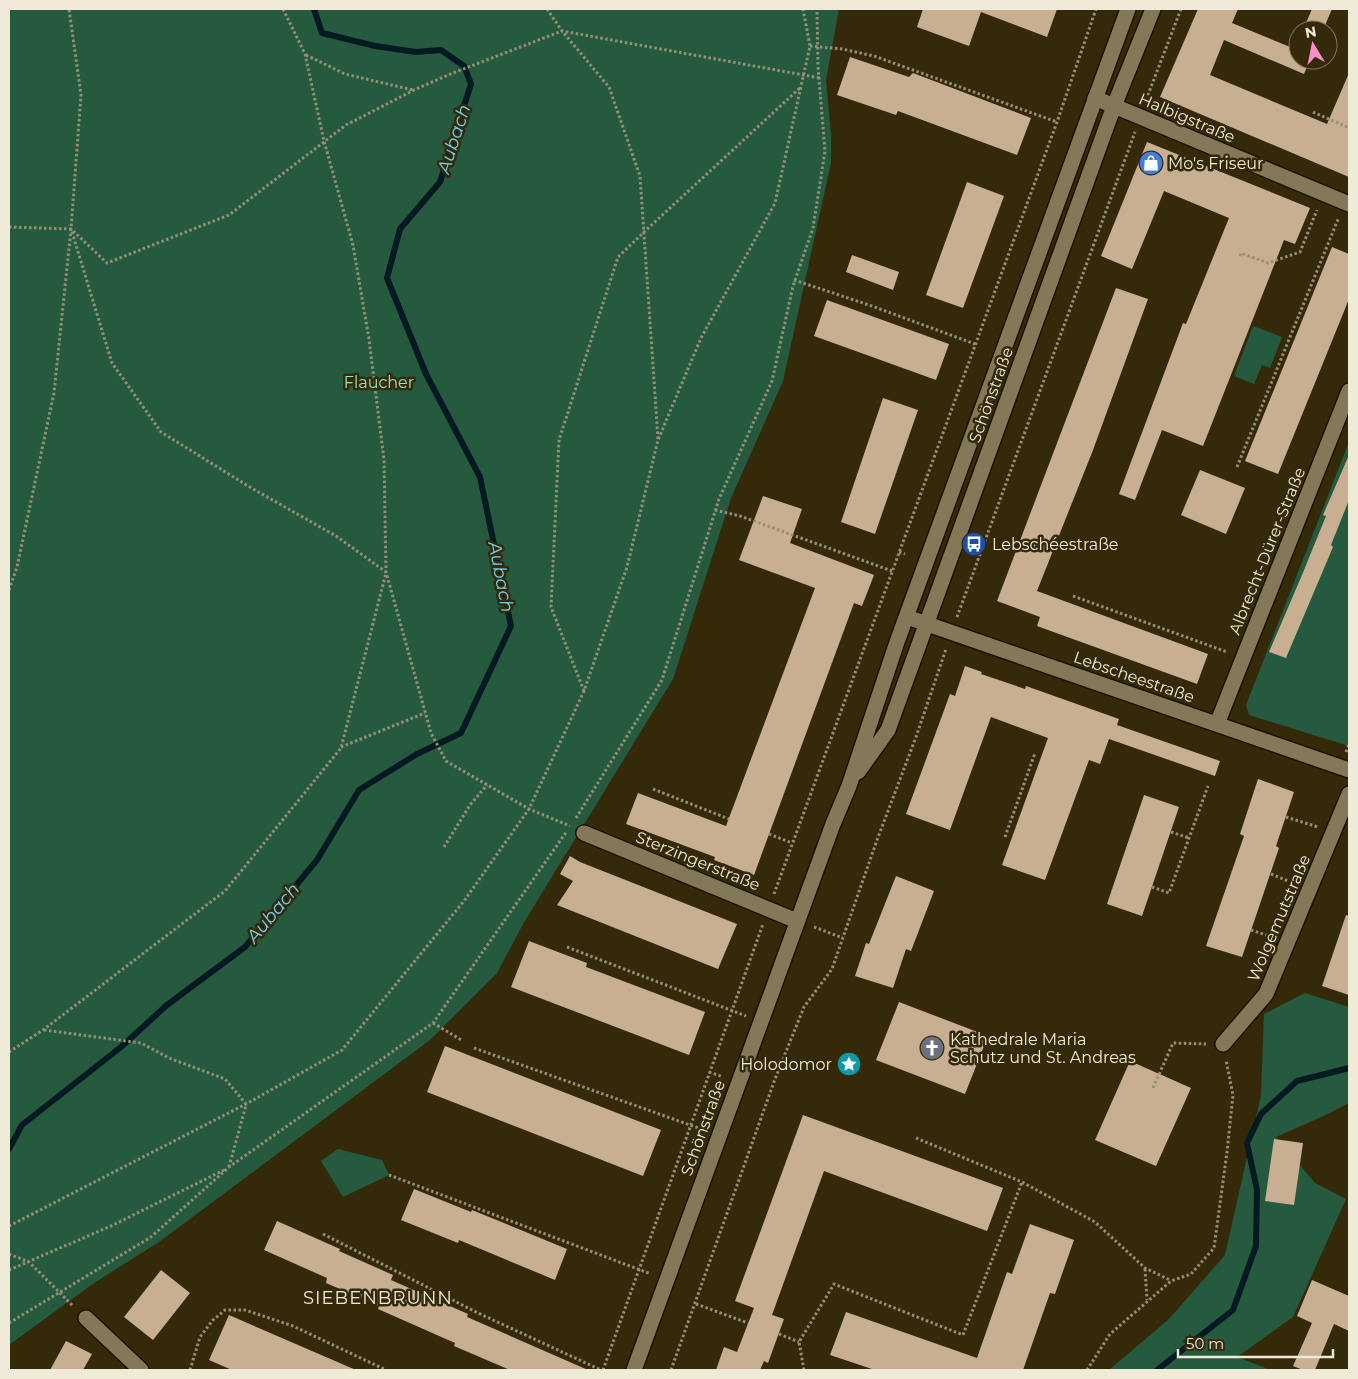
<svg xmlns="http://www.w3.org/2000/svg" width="1358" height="1379" viewBox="0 0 1358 1379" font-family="Montserrat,sans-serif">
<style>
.green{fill:#255a3f}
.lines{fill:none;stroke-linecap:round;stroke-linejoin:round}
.stream{stroke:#041921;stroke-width:6}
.building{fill:#c8af92}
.minor-casing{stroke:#1a1300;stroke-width:18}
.tertiary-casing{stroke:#1a1300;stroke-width:18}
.path{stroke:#968f76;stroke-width:3;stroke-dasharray:2.5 2.5;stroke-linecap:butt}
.minor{stroke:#837857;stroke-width:15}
.tertiary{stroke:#837857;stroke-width:15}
.labels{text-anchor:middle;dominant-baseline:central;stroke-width:5;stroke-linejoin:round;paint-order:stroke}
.street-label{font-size:16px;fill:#f0ebd9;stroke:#342a0a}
.poi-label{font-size:16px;fill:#f0ebd9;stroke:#342a0a;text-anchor:start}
.park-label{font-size:16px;fill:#90e6b6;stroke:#342a0a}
.water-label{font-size:18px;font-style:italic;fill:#6dd3f8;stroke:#342a0a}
.neighbourhood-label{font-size:18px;letter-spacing:1px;fill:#f0ebd9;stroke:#342a0a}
</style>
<rect width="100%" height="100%" fill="#342a0a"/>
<!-- green -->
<path class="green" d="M9 9H839L826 80 831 135V163L783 381 731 498 673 679 523 924 497 973 430 1040 159 1242 94 1283 9 1345Z
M1253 326 1282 337 1270 368 1262 365 1254 384 1234 376Z
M1349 442V746L1249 715 1246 705Z
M1305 993 1349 1007V1103L1328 1114 1276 1137 1315 1183 1346 1199 1293 1317 1237 1357 1271 1370H1109L1169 1319 1225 1255 1261 1095 1264 1014Z
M338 1149 382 1160 389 1175 343 1197 321 1161Z"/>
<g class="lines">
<!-- stream -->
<path class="stream" d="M9 1149 22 1125 121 1047 167 1005 245 947 317 860 359 790 417 754 461 733 511 626 480 477 426 374 387 278 400 229 440 182 471 84 464 66 441 50 416 52 375 46 322 33 314 9
M1157 1370 1233 1310 1256 1246 1257 1190 1247 1143 1261 1114 1297 1081 1349 1068"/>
</g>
<!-- building -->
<path class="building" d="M923 9H1057L1047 37 981 12 969 46 917 27Z
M1198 9H1238L1232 23 1295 49 1298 42V60H1310L1304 74 1224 40 1210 75 1327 124 1349 73V177L1160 97Z
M1312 9H1332L1323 30H1303Z
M850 57 909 77 913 73 1031 118 1017 155 898 111 896 115 837 95Z
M1147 142 1310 208 1295 244 1284 240 1203 446 1162 430 1135 500 1119 494 1183 323 1186 324 1229 218 1164 191 1132 269 1101 256Z
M967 182 1004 196 963 308 926 295Z
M1332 247 1349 254V299L1278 474 1245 461Z
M852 255 899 272 893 290 846 272Z
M1116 288 1148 299 1093 450 1037 591 1208 654 1197 684 1037 626 1040 617 997 601Z
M827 300 949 344 936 380 814 336Z
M883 398 918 410 875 534 841 522Z
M1349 455V500L1331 545 1333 547 1286 658 1269 652 1302 575 1326 516 1323 515Z
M1200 470 1245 488 1226 534 1181 515Z
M763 496 802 509 790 543 874 575 862 606 854 603 754 875 714 860 715 857 626 824 638 793 726 826 815 588 739 560Z
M965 666 982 672 981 674 1025 689 1026 686 1119 719 1117 725 1220 761 1215 776 1109 739 1100 764 1089 760 1045 880 1002 865 1048 738 991 717 950 830 906 814 950 694 955 696Z
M1258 779 1294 792 1276 846 1279 848 1242 957 1206 946 1244 836 1240 834Z
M1144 795 1179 807 1142 916 1107 904Z
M570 856 580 862 737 924 718 969 557 905 573 881 560 874Z
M896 876 934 891 911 951 906 949 893 988 855 976 866 943 869 944Z
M1346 915 1349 916V995L1322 986Z
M529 941 587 963 586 967 705 1012 689 1055 511 987Z
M899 1002 988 1036 965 1094 876 1060Z
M445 1046 661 1130 643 1176 427 1092Z
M1130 1061 1191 1088 1156 1166 1095 1140Z
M803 1115 1003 1188 987 1231 824 1171 772 1315 784 1319 768 1363 764 1361 760 1370H716L724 1347 737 1352 754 1308 735 1301Z
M1274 1139 1303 1143 1294 1205 1265 1201Z
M414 1189 471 1212 472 1210 567 1249 555 1280 459 1240 458 1243 401 1220Z
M277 1221 340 1249 339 1251 393 1275 391 1280 468 1314 467 1317 588 1370H510L454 1346 455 1343 378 1309 379 1306 326 1283 327 1278 264 1250Z
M1030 1224 1074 1240 1055 1294 1050 1293 1023 1370H875L830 1355 846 1312 977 1358 1007 1272 1012 1274Z
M161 1270 190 1293 153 1340 124 1317Z
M1312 1280 1349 1296V1331L1334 1324 1315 1370H1303L1293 1366 1312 1323 1297 1316Z
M229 1315 261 1329 356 1370H232L209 1360Z
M66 1341 92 1354 83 1370H50Z"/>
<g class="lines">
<!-- minor casing -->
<g class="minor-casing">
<path id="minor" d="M1095 98 1349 204
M907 617 1349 770
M1217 724 1349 391
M584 833 797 921
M1223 1044 1266 994 1349 794
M86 1318 141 1370"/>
</g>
<!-- tertiary casing -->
<g class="tertiary-casing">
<path id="tertiary" d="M858 772 888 730 1114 106 1153 9
M634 1370 833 824 849 786 897 642 1128 9"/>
</g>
<!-- path -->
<path class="path" d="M283 9 305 54 324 141 353 245 369 339 384 460 386 572 431 733 446 761 529 809 570 826
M547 9 562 31 609 87 640 176 658 439
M810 46 842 49 874 56 1057 122
M306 55 345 74 413 90
M1146 100 1181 9
M1313 112 1349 128
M9 227 71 229 107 263 229 215 346 125 414 90 453 73 562 31 820 78
M72 232 112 363 161 432 248 486 336 536 386 572
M1240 256 1241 253 1268 263 1300 252 1317 210
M794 280 869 305 975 344
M1237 467 1339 217
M715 510 740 516 892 571
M899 552 905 554
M9 590 17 567 54 393 71 229 81 95 69 9
M1073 596 1227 652
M957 617 1135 132
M584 691 551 607 559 440 618 257 644 232 801 87
M341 747 425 713
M1346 752 1349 744
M653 789 729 819
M1286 817 1318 827
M576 818 662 680 719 499 772 381 793 286 813 228 825 151 818 67 817 9
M1171 832 1189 838
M769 834 792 843
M1005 837 1035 753
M444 847 470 805 487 785
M1271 874 1293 883
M1152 887 1169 893 1208 786
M774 894 1057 122 1096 9
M814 927 843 938
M1251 930 1272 937
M567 947 746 1016
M433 1023 463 1041
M44 1030 141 1043 169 1058 225 1079 246 1104
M474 1048 704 1130
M9 1052 43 1030 225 891 341 748 386 573
M709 1072 723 1077
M1153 1088 1173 1043 1206 1044
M916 1138 1022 1182 1095 1222 1145 1268 1170 1280
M229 1167 246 1105
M389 1175 651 1274
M9 1226 246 1104 342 1050 464 901 529 809 584 691 627 567 658 440 701 338 775 203 810 46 803 9
M323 1234 478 1313 601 1370
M9 1254 29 1262 73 1306
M1145 1269 1147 1300
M9 1270 111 1226 224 1170
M696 1304 748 1323
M9 1323 151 1237 229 1167 433 1023 567 831
M779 1334 799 1342
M190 1370 200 1337 213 1320 225 1310H245L293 1326 386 1370
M603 1370 763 924
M671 1370 775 1079 804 1007 832 969 877 840 916 737 946 649
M804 1370 799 1342 834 1284 963 1335 1022 1182
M1087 1370 1110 1334 1171 1281 1191 1274 1214 1248 1227 1152 1233 1095 1226 1060"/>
<!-- minor -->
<use href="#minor" class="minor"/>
<!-- tertiary -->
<use href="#tertiary" class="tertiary"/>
</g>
<!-- icons -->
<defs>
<g id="shop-disc" transform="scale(1.25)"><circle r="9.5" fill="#3f7fe0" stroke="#342a0a"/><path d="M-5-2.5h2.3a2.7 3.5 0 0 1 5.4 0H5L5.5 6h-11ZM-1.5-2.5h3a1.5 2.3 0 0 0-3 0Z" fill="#fff"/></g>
<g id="bus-disc" transform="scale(1.25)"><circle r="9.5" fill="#1a4fb4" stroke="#342a0a"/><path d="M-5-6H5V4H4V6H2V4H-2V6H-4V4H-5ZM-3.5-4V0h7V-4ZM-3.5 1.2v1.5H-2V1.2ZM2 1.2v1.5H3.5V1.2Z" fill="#fff"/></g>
<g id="church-disc" transform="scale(1.25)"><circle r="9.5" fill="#6b7280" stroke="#342a0a"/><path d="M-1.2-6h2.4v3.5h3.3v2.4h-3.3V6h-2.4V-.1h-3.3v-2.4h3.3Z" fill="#fff"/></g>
<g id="sight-disc" transform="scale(1.25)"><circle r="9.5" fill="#0f9aa8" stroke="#342a0a"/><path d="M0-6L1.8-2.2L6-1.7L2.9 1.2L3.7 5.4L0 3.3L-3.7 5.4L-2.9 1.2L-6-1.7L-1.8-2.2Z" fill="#fff"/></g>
</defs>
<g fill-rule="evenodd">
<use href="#shop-disc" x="1151" y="163"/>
<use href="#bus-disc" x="974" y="544"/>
<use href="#church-disc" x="932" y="1048"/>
<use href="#sight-disc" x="849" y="1064"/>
</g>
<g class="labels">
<!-- street labels -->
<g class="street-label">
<text transform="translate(1187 118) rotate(23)">Halbigstraße</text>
<text transform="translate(991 395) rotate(-70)">Schönstraße</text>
<text transform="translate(1267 551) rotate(-68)">Albrecht-Dürer-Straße</text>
<text transform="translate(1134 677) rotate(19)">Lebscheestraße</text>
<text transform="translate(698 861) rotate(22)">Sterzingerstraße</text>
<text transform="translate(1279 918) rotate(-67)">Wolgemutstraße</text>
<text transform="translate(703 1128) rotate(-70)">Schönstraße</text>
</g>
<!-- poi labels -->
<g class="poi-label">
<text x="1168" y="163">Mo's Friseur</text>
<text x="992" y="544">Lebschéestraße</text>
<text x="950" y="1039">Kathedrale Maria<tspan x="950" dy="18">Schutz und St. Andreas</tspan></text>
<text x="832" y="1064" text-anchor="end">Holodomor</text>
</g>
<!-- park labels -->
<g class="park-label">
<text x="379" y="382">Flaucher</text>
</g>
<!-- water labels -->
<g class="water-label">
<text transform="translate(454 139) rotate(-72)">Aubach</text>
<text transform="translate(501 577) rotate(79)">Aubach</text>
<text transform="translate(273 913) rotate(-50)">Aubach</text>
</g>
<!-- neighbourhood labels -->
<g class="neighbourhood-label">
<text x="378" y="1298">SIEBENBRUNN</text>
</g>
</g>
<!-- border -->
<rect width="1358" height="1379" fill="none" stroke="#f0ebd9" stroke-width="20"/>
<!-- north arrow -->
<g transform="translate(1313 45) rotate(350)"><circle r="24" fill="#342a0a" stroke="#7f775d"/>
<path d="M0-4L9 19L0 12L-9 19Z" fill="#f98fca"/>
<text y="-8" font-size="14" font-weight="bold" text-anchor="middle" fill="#f0ebd9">N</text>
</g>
<!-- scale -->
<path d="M1178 1349v8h155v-8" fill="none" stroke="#f0ebd9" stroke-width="2.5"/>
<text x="1186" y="1349" font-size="15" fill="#f0ebd9" stroke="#342a0a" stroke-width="4" paint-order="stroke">50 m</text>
</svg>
